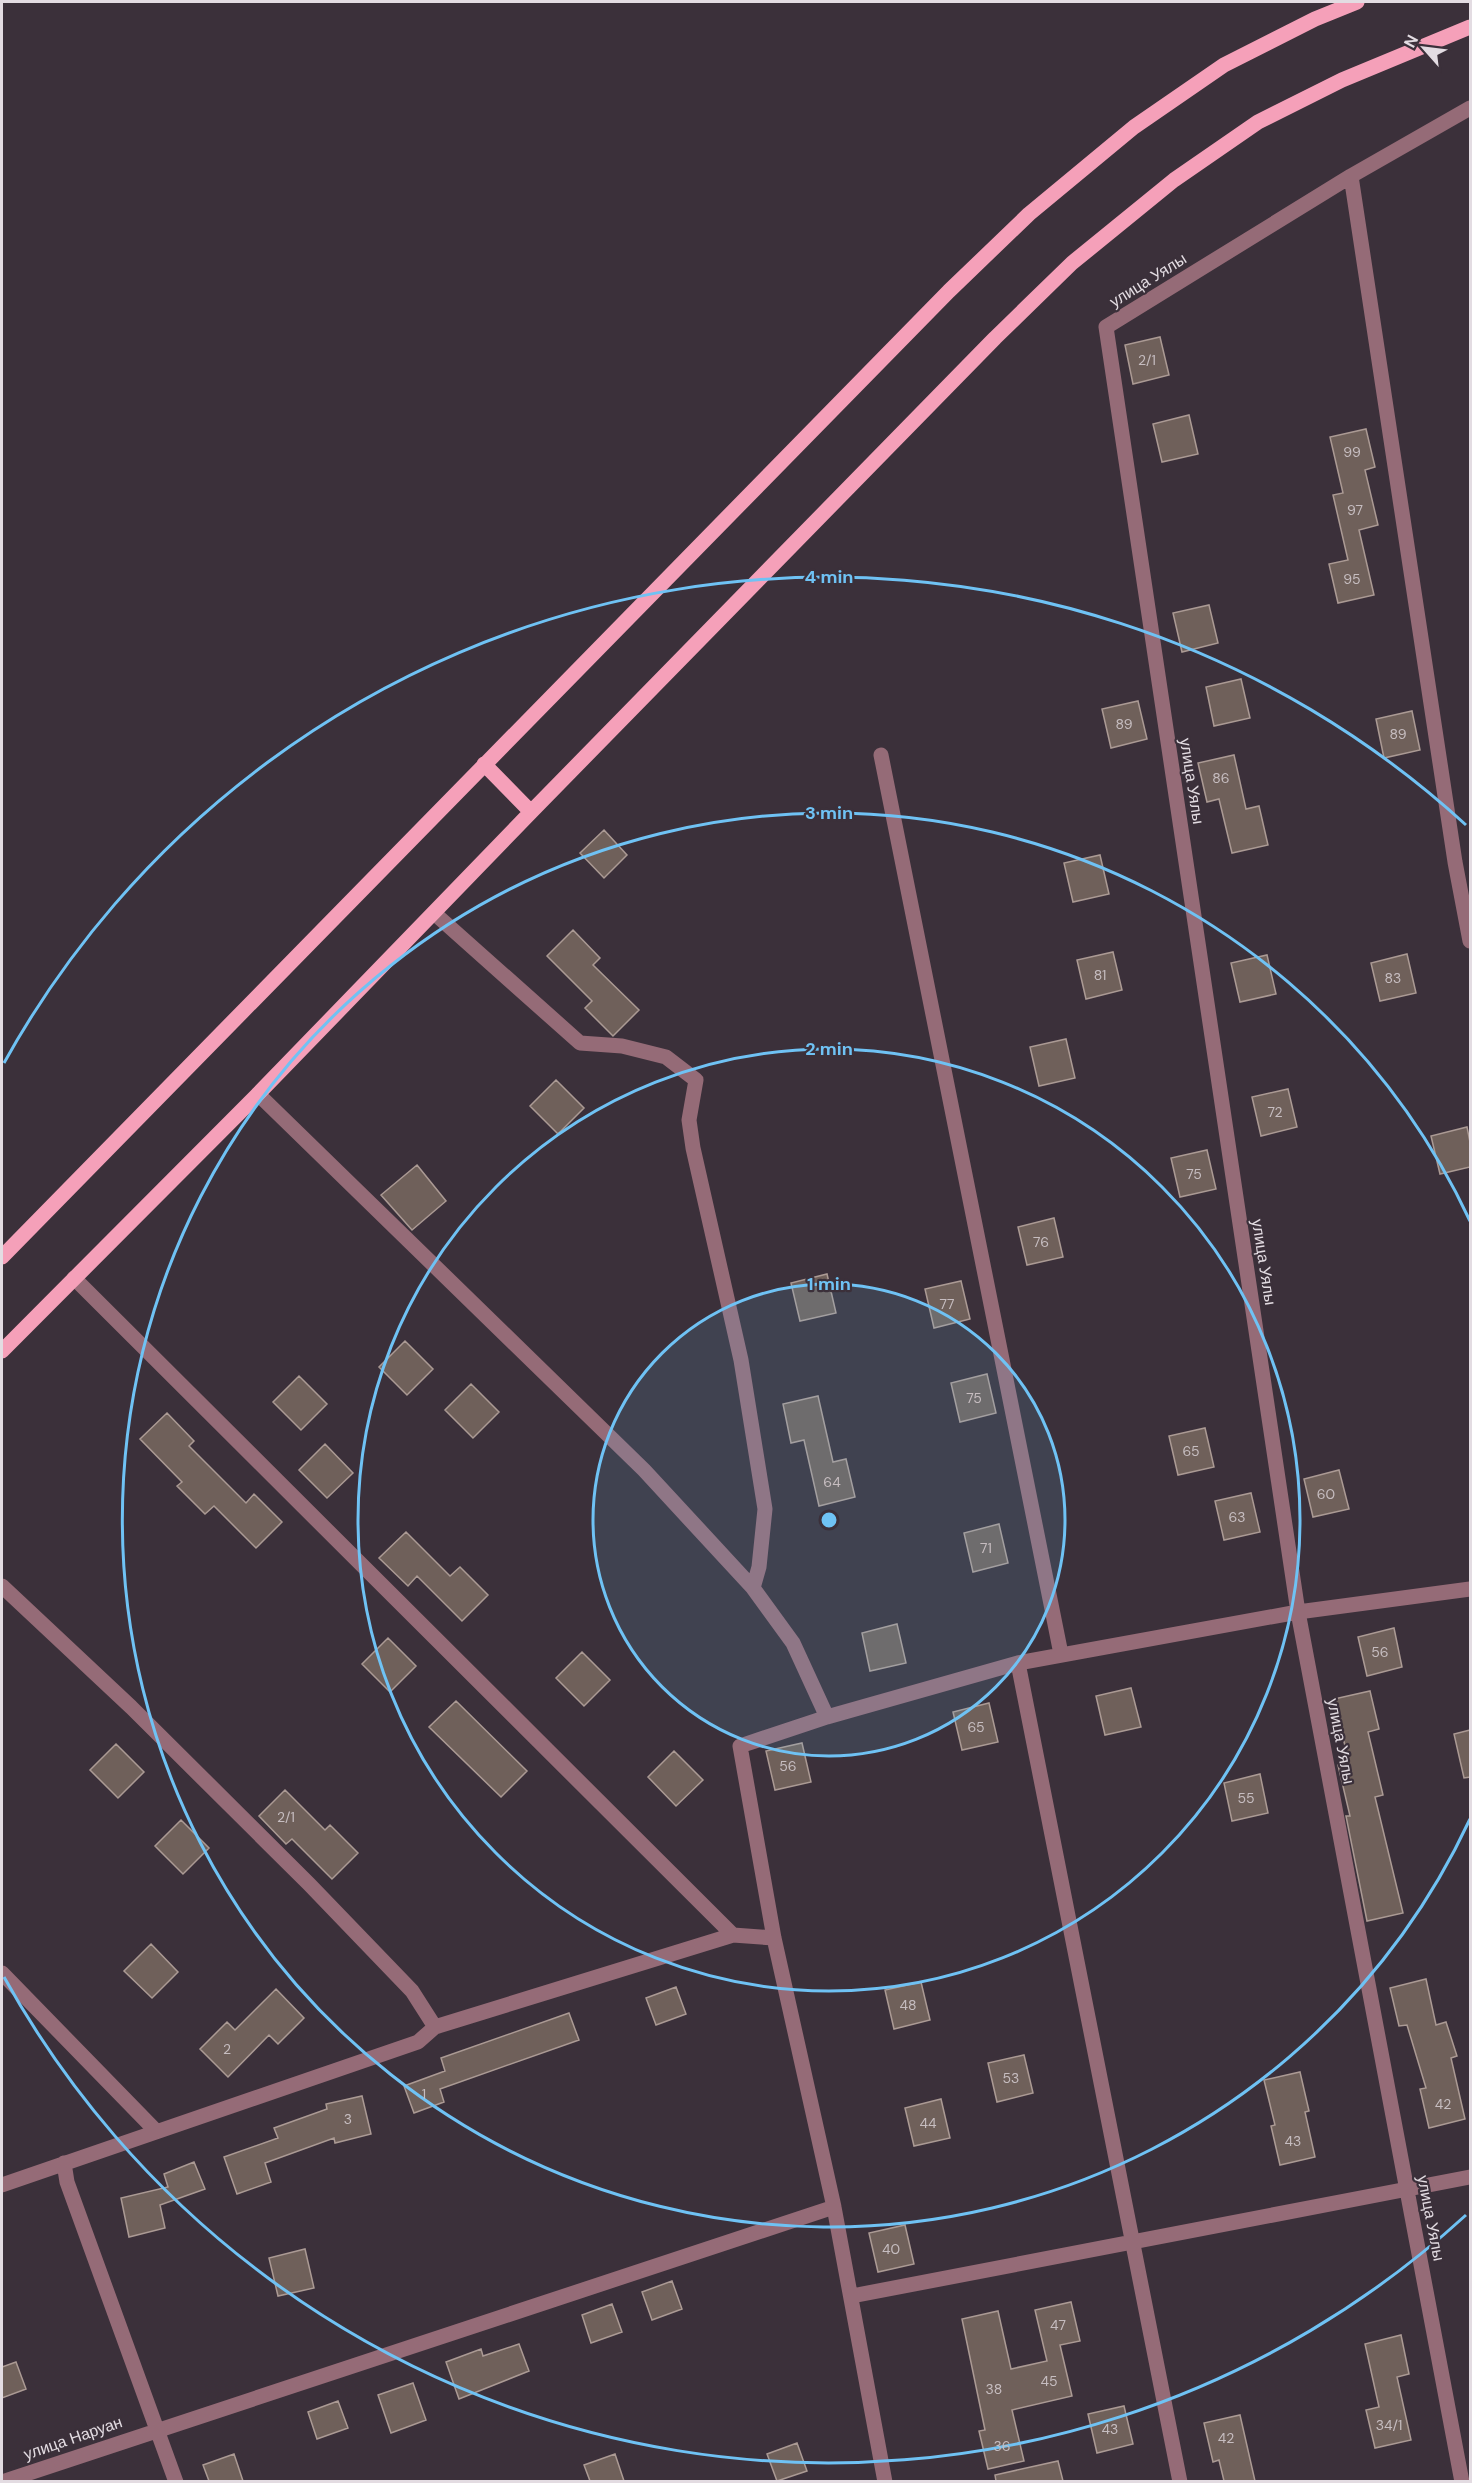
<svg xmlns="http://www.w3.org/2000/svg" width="1472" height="2483" viewBox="0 0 1472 2483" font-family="'DM Sans',sans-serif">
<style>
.building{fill:#6f605a;stroke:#ab9a94;stroke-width:1.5}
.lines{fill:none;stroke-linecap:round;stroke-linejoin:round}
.minor{stroke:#956b77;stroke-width:15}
.major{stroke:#f5a0b9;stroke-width:15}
.ring{fill:none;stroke:#6fc2f4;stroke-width:3}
.labels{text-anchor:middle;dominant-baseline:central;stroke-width:4.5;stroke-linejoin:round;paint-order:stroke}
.number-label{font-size:14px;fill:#c6bdc0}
.street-label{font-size:16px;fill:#e3dce2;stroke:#3b303a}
.centre{fill:#6fc2f4;stroke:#3b303a;stroke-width:3}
.ring-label{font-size:18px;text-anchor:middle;font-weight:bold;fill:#6fc2f4;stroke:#3b303a;stroke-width:4.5;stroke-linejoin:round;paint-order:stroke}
</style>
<rect width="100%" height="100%" fill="#3b303a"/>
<!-- building -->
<path class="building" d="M1160 337 1169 375 1133 384 1125 345Z
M1189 415 1198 454 1162 462 1153 424Z
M1366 429 1375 467 1365 470 1378 525 1359 530 1374 595 1338 603 1329 564 1348 560 1333 495 1343 493 1330 437Z
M1209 605 1218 643 1182 652 1173 613Z
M1241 679 1250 718 1214 726 1206 687Z
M1138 701 1147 739 1111 748 1102 709Z
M1412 711 1420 750 1384 758 1376 719Z
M1234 755 1246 809 1259 806 1268 845 1232 853 1219 799 1207 802 1198 763Z
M604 830 627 855 604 878 580 853Z
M1100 855 1109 894 1073 902 1064 863Z
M573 930 600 958 593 965 639 1010 613 1036 585 1008 592 1001 547 956Z
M1113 952 1122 990 1086 999 1077 960Z
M1407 954 1416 993 1380 1001 1371 963Z
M1267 955 1276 994 1240 1002 1231 963Z
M1066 1039 1075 1078 1039 1086 1030 1047Z
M556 1080 584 1108 558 1134 530 1106Z
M1288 1089 1297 1127 1261 1136 1252 1097Z
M1467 1127 1470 1142V1167L1440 1174 1431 1136Z
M1207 1150 1216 1189 1180 1197 1171 1158Z
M417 1165 446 1201 412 1230 381 1195Z
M1054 1218 1063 1257 1027 1265 1018 1227Z
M827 1274 836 1313 800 1321 791 1283Z
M961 1281 970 1319 934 1328 925 1289Z
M405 1341 433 1369 407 1395 379 1367Z
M987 1374 996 1413 960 1422 951 1383Z
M299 1376 327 1404 301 1430 273 1402Z
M471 1384 499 1412 473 1438 445 1410Z
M818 1396 833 1462 846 1459 855 1497 819 1506 804 1440 791 1443 783 1404Z
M167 1413 194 1441 189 1446 246 1503 254 1494 282 1522 256 1548 214 1506 205 1514 177 1486 182 1482 140 1439Z
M1205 1428 1214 1467 1178 1475 1169 1436Z
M325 1444 353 1473 327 1498 299 1470Z
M1339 1470 1349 1509 1313 1517 1304 1479Z
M1251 1493 1260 1532 1224 1540 1215 1501Z
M999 1524 1008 1563 973 1572 964 1533Z
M406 1532 450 1576 460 1567 488 1595 462 1621 417 1576 408 1586 379 1558Z
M897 1624 906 1663 870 1671 862 1633Z
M1394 1628 1402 1667 1367 1676 1358 1637Z
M388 1638 416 1666 390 1692 362 1664Z
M582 1652 610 1680 584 1706 556 1678Z
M1131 1688 1141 1727 1105 1735 1096 1696Z
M1370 1691 1379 1729 1368 1732 1383 1795 1375 1797 1403 1913 1367 1921 1346 1816H1350L1338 1765 1349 1763 1334 1699Z
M456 1701 527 1771 501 1797 429 1727Z
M989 1703 998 1742 962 1750 953 1712Z
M1470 1730V1777L1464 1778 1454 1734Z
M802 1743 811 1782 775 1790 766 1751Z
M116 1744 144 1772 118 1798 90 1770Z
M674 1751 703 1780 676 1806 648 1777Z
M1260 1774 1268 1813 1232 1821 1224 1783Z
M285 1790 325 1830 330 1825 358 1853 332 1879 292 1839 286 1844 259 1816Z
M181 1820 209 1848 183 1874 155 1846Z
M151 1944 178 1972 152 1998 124 1971Z
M1426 1979 1436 2025 1446 2022 1457 2056 1451 2058 1465 2119 1429 2128 1420 2089 1426 2088 1407 2025 1399 2026 1390 1988Z
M921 1982 930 2020 894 2029 885 1990Z
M676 1987 686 2014 656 2025 646 1998Z
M276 1989 304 2018 278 2044 269 2035 228 2077 200 2049 227 2022 235 2030Z
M569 2013 579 2040 440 2089 444 2102 414 2113 404 2086 445 2071 441 2058Z
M1024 2055 1033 2093 997 2102 988 2063Z
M1300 2072 1309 2111 1305 2112 1315 2157 1280 2165 1271 2126 1275 2125 1264 2080Z
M362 2096 371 2134 335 2143 334 2138 265 2163 271 2182 237 2194 224 2157 278 2138 274 2128 327 2109 326 2104Z
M941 2099 950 2138 914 2146 905 2108Z
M194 2162 205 2189 160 2205 165 2228 129 2237 121 2198 168 2187 164 2174Z
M905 2225 914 2264 878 2272 869 2233Z
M305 2249 314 2288 278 2296 269 2258Z
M672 2281 682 2309 652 2320 642 2292Z
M1071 2302 1080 2341 1060 2345 1072 2396 1012 2410 1024 2461 988 2469 979 2431 985 2430 962 2319 998 2311 1011 2369 1047 2361 1035 2310Z
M612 2304 622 2332 591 2343 582 2315Z
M1401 2335 1409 2374 1397 2377 1411 2440 1375 2448 1366 2410 1379 2407 1365 2344Z
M519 2344 529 2371 459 2399 446 2362 481 2349 483 2356Z
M16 2362 26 2389 2 2398V2367Z
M413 2383 426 2420 391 2433 378 2395Z
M338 2401 348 2428 317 2439 308 2412Z
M1124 2406 1133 2444 1097 2453 1088 2414Z
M1240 2415 1255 2481H1224L1219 2460 1213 2462 1204 2423Z
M797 2443 807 2471 777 2481 767 2454Z
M234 2454 243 2481H209L203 2465Z
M615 2454 624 2481H590L584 2465Z
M1058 2461 1063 2481H996L995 2475Z"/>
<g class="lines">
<!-- minor -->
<path class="minor" d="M1470 108 1351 176 1455 862 1470 941
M1351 176 1106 327 1298 1612 1462 2482
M881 755 1061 1654
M434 913 580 1043 622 1046 666 1057 696 1080 689 1120 693 1148 741 1360 765 1509 759 1567 753 1588
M258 1094 644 1470 753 1588 793 1643 827 1717
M74 1278 733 1935
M2 1586 131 1707 309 1884 412 1991 435 2027 418 2042 2 2185
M1018 1663 1180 2482
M2 1973 156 2131
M435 2027 733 1935 774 1938
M64 2163 67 2182 176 2482
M852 2296 1470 2177
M2 2482 834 2207
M885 2482 834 2207 774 1938 740 1746 827 1717 1018 1663 1298 1612 1470 1589"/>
<!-- major -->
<path class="major" d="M484 764 531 812
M2 1257 949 291 1029 214 1134 127 1224 65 1315 19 1357 2
M2 1351 258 1094 531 812 995 338 1072 263 1174 180 1258 122 1342 80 1470 27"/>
</g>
<!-- distance rings -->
<circle cx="829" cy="1520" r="236" fill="#6fc2f4" fill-opacity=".12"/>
<g class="ring">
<circle cx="829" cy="1520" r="236"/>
<circle cx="829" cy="1520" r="471"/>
<path d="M1470 1819A707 707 0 1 1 1470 1221"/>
<path d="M1466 2215A943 943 0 0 1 4 1977M4 1063A943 943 0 0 1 1466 825"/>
</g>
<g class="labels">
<!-- number labels -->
<g class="number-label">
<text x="1147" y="360">2/1</text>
<text x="1352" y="452">99</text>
<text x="1355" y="510">97</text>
<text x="1352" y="579">95</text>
<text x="1124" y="724">89</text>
<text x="1398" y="734">89</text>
<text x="1221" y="778">86</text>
<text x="1100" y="975">81</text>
<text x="1393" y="978">83</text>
<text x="1275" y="1112">72</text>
<text x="1194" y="1174">75</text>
<text x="1041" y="1242">76</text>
<text x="947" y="1304">77</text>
<text x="974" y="1398">75</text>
<text x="1191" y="1451">65</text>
<text x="832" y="1482">64</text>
<text x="1326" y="1494">60</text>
<text x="1237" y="1517">63</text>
<text x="986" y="1548">71</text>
<text x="1380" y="1652">56</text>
<text x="976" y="1727">65</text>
<text x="788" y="1766">56</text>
<text x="1246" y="1798">55</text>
<text x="286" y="1817">2/1</text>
<text x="908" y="2005">48</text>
<text x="227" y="2049">2</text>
<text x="1011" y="2078">53</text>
<text x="424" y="2094">1</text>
<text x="1443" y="2104">42</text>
<text x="348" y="2119">3</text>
<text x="928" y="2123">44</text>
<text x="1293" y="2141">43</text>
<text x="891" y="2249">40</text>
<text x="1058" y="2325">47</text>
<text x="1049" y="2381">45</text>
<text x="994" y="2389">38</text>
<text x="1389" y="2425">34/1</text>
<text x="1110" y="2429">43</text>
<text x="1226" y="2438">42</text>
<text x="1002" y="2446">36</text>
</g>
<!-- street labels -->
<g class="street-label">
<text transform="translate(1148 280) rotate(-32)">улица Уялы</text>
<text transform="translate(1192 781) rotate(81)">улица Уялы</text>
<text transform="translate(1264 1262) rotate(81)">улица Уялы</text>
<text transform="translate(1341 1741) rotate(79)">улица Уялы</text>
<text transform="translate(1431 2218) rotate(79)">улица Уялы</text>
<text transform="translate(73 2438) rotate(-19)">улица Наруан</text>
</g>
</g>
<circle cx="829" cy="1520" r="9" class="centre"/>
<g class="ring-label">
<text x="829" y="583">4 min</text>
<text x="829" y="819">3 min</text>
<text x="829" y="1055">2 min</text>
<text x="829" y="1290">1 min</text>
</g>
<!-- border -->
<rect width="1472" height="2483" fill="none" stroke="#e3dce2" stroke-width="6"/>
<!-- north arrow -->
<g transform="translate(1424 48) rotate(298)" stroke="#3b303a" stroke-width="4.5" paint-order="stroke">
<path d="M0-4.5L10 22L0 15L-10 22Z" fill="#e3dce2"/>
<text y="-9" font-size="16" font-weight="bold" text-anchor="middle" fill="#e3dce2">N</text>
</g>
</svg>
